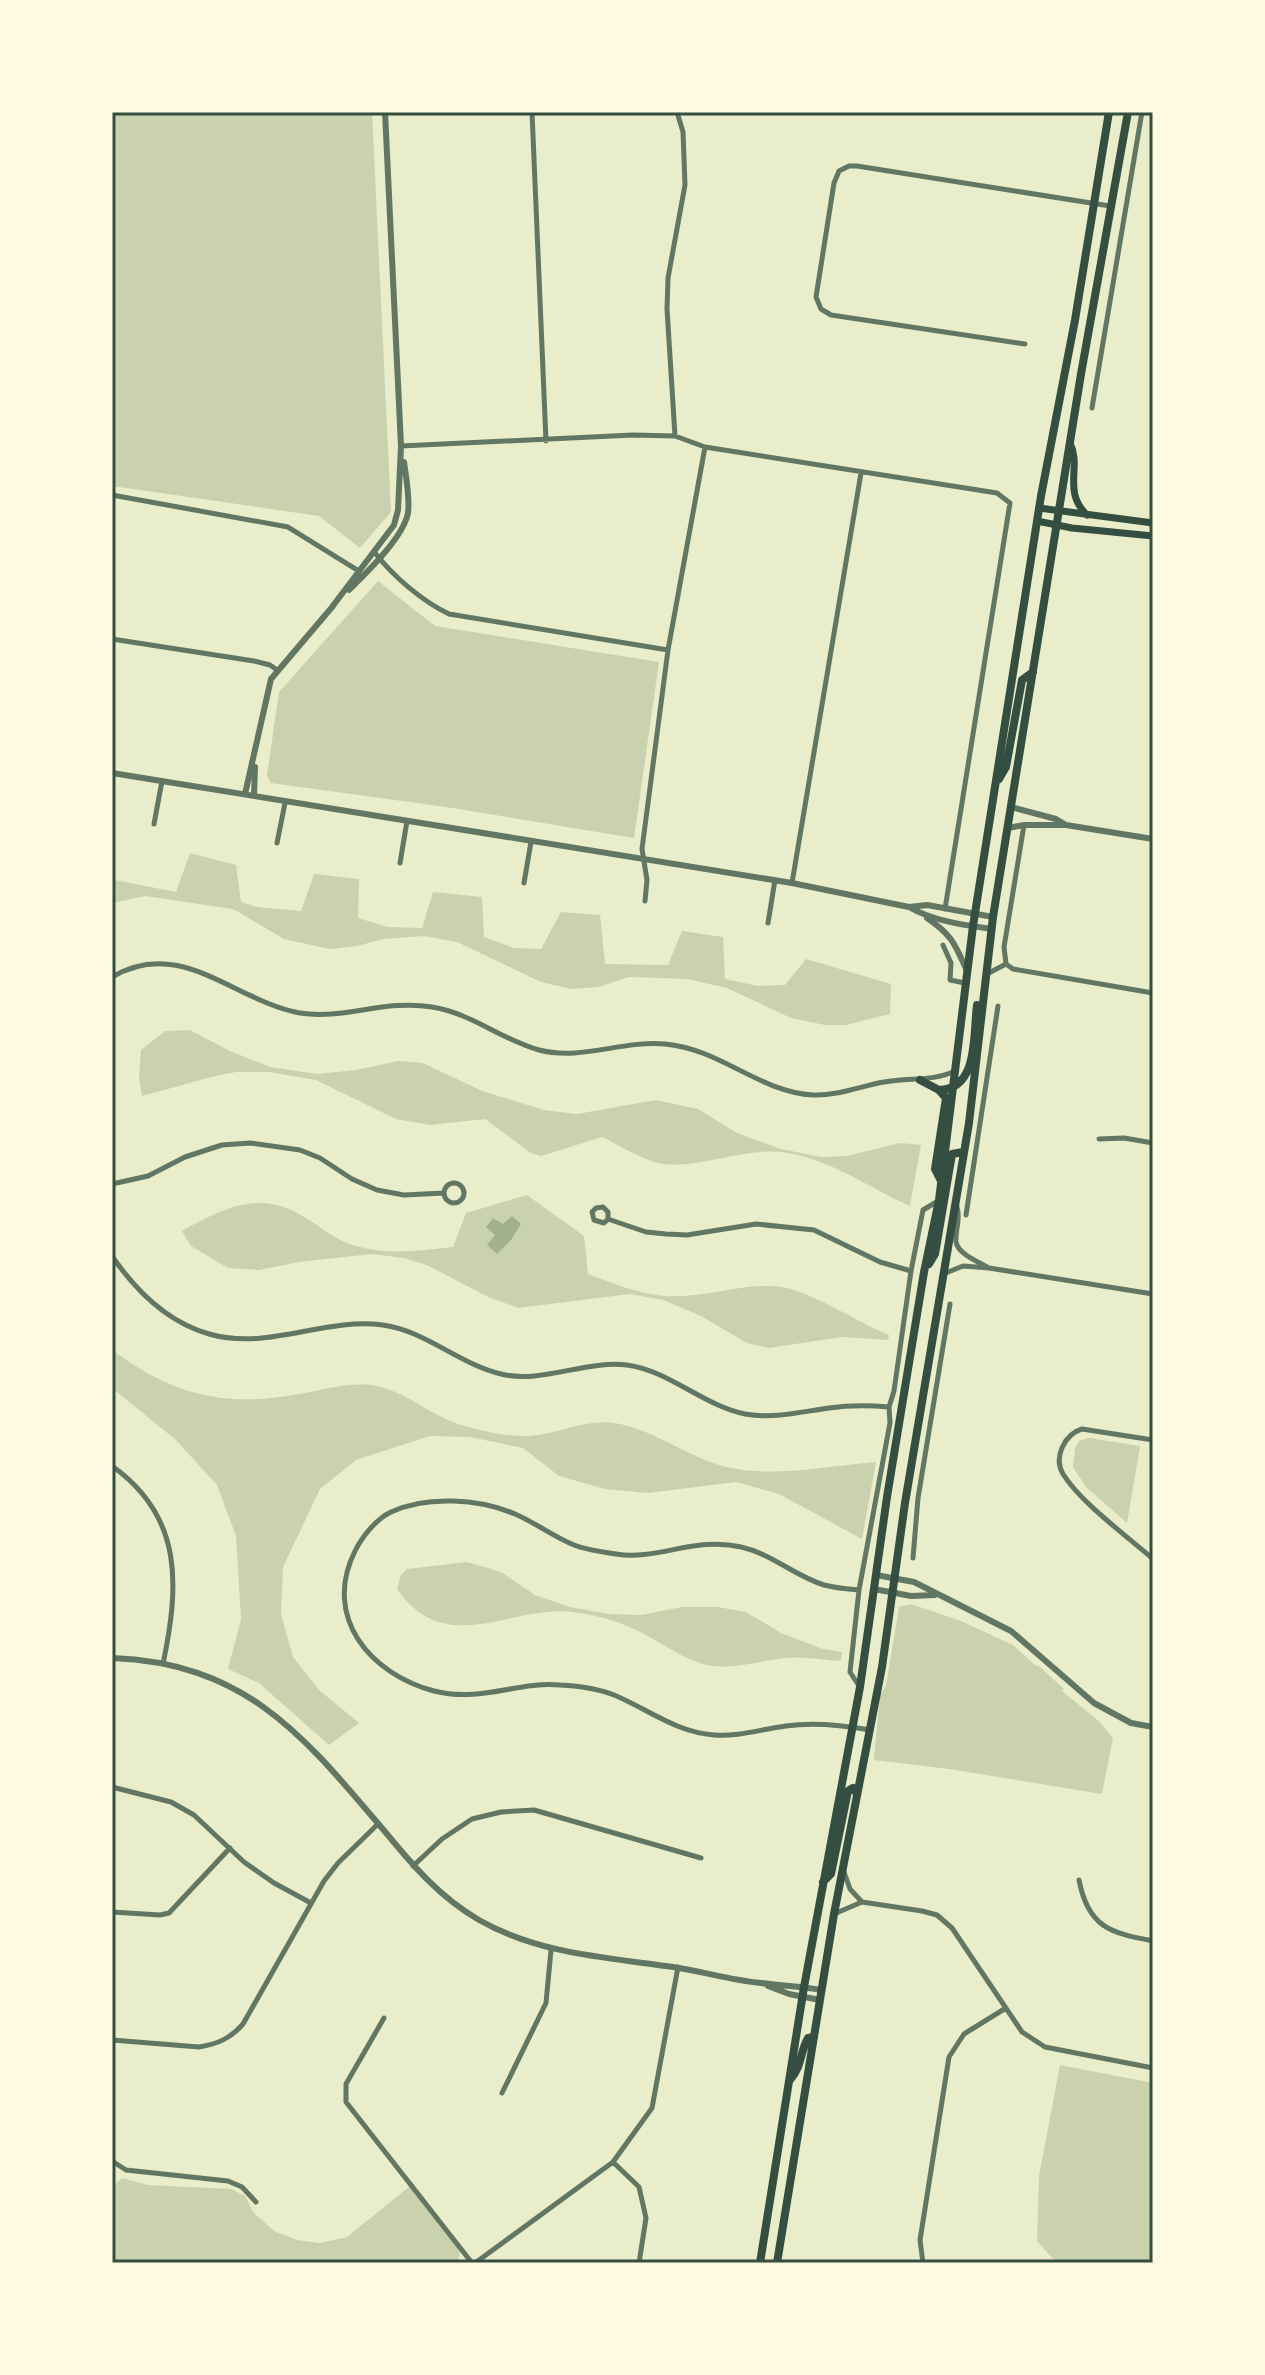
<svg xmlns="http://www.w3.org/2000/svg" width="1265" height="2375" viewBox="0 0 1265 2375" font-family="Figtree,sans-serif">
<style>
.green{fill:#cad2ad}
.water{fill:#a3b18a}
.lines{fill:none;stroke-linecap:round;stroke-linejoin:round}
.minor{stroke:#617663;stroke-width:5}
.tertiary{stroke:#617663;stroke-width:6}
.secondary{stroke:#344e41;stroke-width:7}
.primary{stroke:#344e41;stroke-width:8}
.neatline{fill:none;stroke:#344e41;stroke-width:3}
</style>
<rect width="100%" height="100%" fill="#e9edc9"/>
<!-- green -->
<path class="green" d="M112 112H372L391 512 360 548 319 516 112 486Z
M378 581 435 626 659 662 634 838 446 807 271 783 267 775 279 692Z
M190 853 236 865 241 902 257 907 301 911 314 874 359 879 358 918 388 927 422 928 433 892 482 897 484 937 514 948 541 949 561 912 600 915 605 964 668 965 682 931 723 937 725 979 758 986 785 985 806 959 891 984 890 1014 846 1025H825L791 1018 727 988 687 979 629 977 598 987 571 989 541 982 457 942 424 936 384 939 357 946 330 949 284 939 233 909 145 896 112 903V868L115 880 176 892Z
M190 1030 230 1051 270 1067 317 1074 356 1070 398 1061 423 1063 482 1091 544 1110 577 1114 656 1100 698 1109 737 1133 781 1149 821 1157 846 1156 900 1143 921 1145 910 1206C867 1187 828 1157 780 1152 741 1148 693 1171 658 1163 639 1158 619 1145 602 1137L541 1156 531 1153 485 1119 430 1125 396 1119 316 1080 269 1072H236L215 1076 142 1096 139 1077 141 1050 165 1031Z
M527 1195 584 1236 588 1274C613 1283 638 1294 665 1296 705 1299 742 1282 782 1287 810 1291 859 1323 889 1335L888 1340 842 1337 769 1348 747 1343 701 1316 663 1300 630 1294 518 1308 488 1297 427 1265 403 1258 372 1254 299 1262 259 1270 228 1268 191 1246 182 1231C216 1212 253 1192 291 1210 312 1219 329 1237 350 1244 384 1256 418 1251 453 1247L466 1213Z
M112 1350C173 1395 225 1408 299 1394 324 1390 351 1381 377 1386 408 1393 434 1418 465 1426 485 1432 510 1437 530 1436 559 1434 585 1419 614 1423 654 1429 687 1457 726 1467 775 1478 827 1466 876 1462L862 1539 779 1494 736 1482 648 1493 605 1489 559 1476 523 1448 470 1437 430 1436 356 1460 320 1489 283 1567 281 1614 293 1657 319 1690 359 1723 329 1745 259 1683 228 1669 241 1619 236 1536 217 1485 176 1440 112 1388Z
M1089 1438 1140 1446 1127 1523 1086 1487 1073 1467 1075 1448 1079 1441Z
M467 1562 501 1572 535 1595 570 1607 609 1614 641 1615 682 1607H718L746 1612 781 1633 823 1649 842 1652 841 1661C822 1660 804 1656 786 1658 762 1660 738 1669 713 1666 690 1663 673 1650 653 1639 628 1624 601 1615 572 1612 510 1605 446 1659 397 1589L401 1575 407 1569Z
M911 1604 961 1621 1013 1645 1036 1666 1038 1665 1064 1689 1062 1691 1100 1722 1113 1738 1102 1794 949 1769 874 1760 880 1695 886 1686 899 1607Z
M1060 2065 1153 2083V2263H1057L1037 2241 1039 2176Z
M122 2178 148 2185 231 2189 245 2196 253 2212 274 2231 297 2240 320 2243 347 2237 410 2186 453 2238 460 2254 457 2263H112V2187Z"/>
<!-- water -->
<path class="water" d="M512 1216 521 1224 511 1240 497 1254 487 1245 495 1235 486 1227 493 1218 503 1224Z"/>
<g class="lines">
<!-- minor -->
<path class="minor" d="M532 112 546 441
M1025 344 831 315 821 309 816 297 834 183 839 171 849 166H857L1110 206
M1092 408 1142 112
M675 436 667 309 668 278 685 185 683 132 677 112
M401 446 633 435 675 436 705 447 997 493 1010 503 945 909
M112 495 288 527 359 571
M375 553C394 577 422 601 449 614L668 650
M112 639 254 661 270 665 277 670
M154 824 162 781
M277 843 285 803
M400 863 407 821
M524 883 531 842
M792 883 861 473
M645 901 647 880 642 849 668 650 705 447
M768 923 775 880
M943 945 951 963 950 980 965 983
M1006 964 1013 969 1153 993
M1006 964 1004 947 1024 825
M987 974 1006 964
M112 977C181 936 234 1001 300 1013 343 1020 385 999 432 1007 471 1013 502 1040 539 1050 581 1061 623 1040 665 1044 721 1049 759 1092 813 1095 837 1096 861 1086 884 1082 909 1077 932 1082 955 1071
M1099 1139 1124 1138 1153 1143
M444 1193a10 10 0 1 1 20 0a10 10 0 1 1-20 0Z
M112 1184 148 1176 185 1157 222 1145 250 1143 300 1150 320 1158 352 1179 377 1190 404 1195 444 1193
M957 1207C961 1220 955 1229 956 1242 958 1254 979 1262 989 1268
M966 1215 998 1006
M608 1219V1212L603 1207 596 1208 592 1212 594 1220 604 1223 608 1219 646 1232 666 1234 687 1235 756 1224 814 1230 880 1262 911 1271
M112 1256C136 1291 167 1322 209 1334 269 1351 324 1317 383 1325 426 1331 459 1364 501 1374 542 1384 585 1360 627 1365 670 1371 702 1405 745 1414 774 1419 800 1412 829 1408 849 1405 868 1405 889 1407
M943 1274 963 1266 989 1268 1153 1294
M1153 1440 1082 1429C1065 1434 1053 1457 1063 1474 1081 1503 1127 1536 1153 1559
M112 1466C184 1517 179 1587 163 1664
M913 1558 918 1498 950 1304
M859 1590C848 1589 835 1588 824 1585 795 1576 772 1554 741 1547 695 1536 657 1561 616 1554 602 1552 587 1550 574 1545 554 1537 536 1523 515 1514 480 1499 427 1495 391 1512 376 1519 362 1537 355 1551 322 1617 370 1674 434 1691 482 1703 517 1681 560 1685 578 1686 597 1688 614 1695 648 1709 675 1732 714 1735 738 1737 762 1729 786 1726 814 1722 842 1725 870 1730
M859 1686 850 1672 859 1590 890 1423 889 1407 894 1391 911 1271 923 1210 938 1201
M112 1787 171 1802 194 1815 244 1862 274 1883 311 1903
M413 1866 442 1839 472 1819 501 1812 534 1810 701 1858
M844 1872 850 1889 862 1902 922 1911 937 1915 952 1928 1022 2032 1045 2047 1153 2068
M1079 1880C1088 1927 1110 1933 1153 1941
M112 1912 160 1915 169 1913 230 1848
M834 1914 862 1902
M384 2018 346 2084V2102L472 2263
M112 2040 199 2047C218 2044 231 2038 243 2024L324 1881 338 1863 378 1824
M502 2093 546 2003 551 1950
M112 2161 126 2170 228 2181 242 2187 256 2202
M613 2162 639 2187 646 2218 639 2263
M475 2263 613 2162 652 2108 678 1967
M923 2263 920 2240 949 2057 964 2034 1006 2008"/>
<!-- tertiary -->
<path class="tertiary" d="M349 590C367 572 403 538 408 513 410 497 406 477 404 462
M332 607 394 525 398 510 401 446 385 112
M112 773 792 883 909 907C933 921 964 925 992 929
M245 794 271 679 333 606
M254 796 255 767
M1011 807 1056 819 1066 825 1153 839
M1008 828 1024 825H1066
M909 907 927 905 993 917
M927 918C952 935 955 944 967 971
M876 1575 914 1582 1011 1631 1094 1703 1131 1723 1153 1727
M874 1589 911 1596 935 1595
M112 1658C249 1663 306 1739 387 1834 414 1867 441 1898 479 1920 537 1953 601 1957 666 1966 698 1970 729 1980 761 1983 782 1986 801 1986 821 1990
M768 1986 789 1994 820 2000"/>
<!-- secondary -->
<path class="secondary" d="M1070 443C1082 467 1062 491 1087 515
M1039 508 1153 523
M1037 521 1072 528 1153 536"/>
<!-- primary -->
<path class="primary" d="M999 779 1006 767 1022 680 1033 672
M920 1080 939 1090 946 1098 935 1169 941 1181
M939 1090C979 1089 973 1035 977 1005
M929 1264 935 1254 952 1154 963 1152
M823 1882 831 1874 848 1791 853 1788 857 1794
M790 2080C803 2065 799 2054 808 2038L814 2037
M760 2263 804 1987 860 1687 887 1497 924 1272 939 1200 973 926 1041 496 1075 320 1109 112
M777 2263 834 1914 882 1667 905 1503 969 1123 993 917 1081 374 1128 112"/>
</g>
<!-- border -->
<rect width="1265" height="2375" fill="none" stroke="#fefae0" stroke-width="228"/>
<rect x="114" y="114" width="1037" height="2147" class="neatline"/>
</svg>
